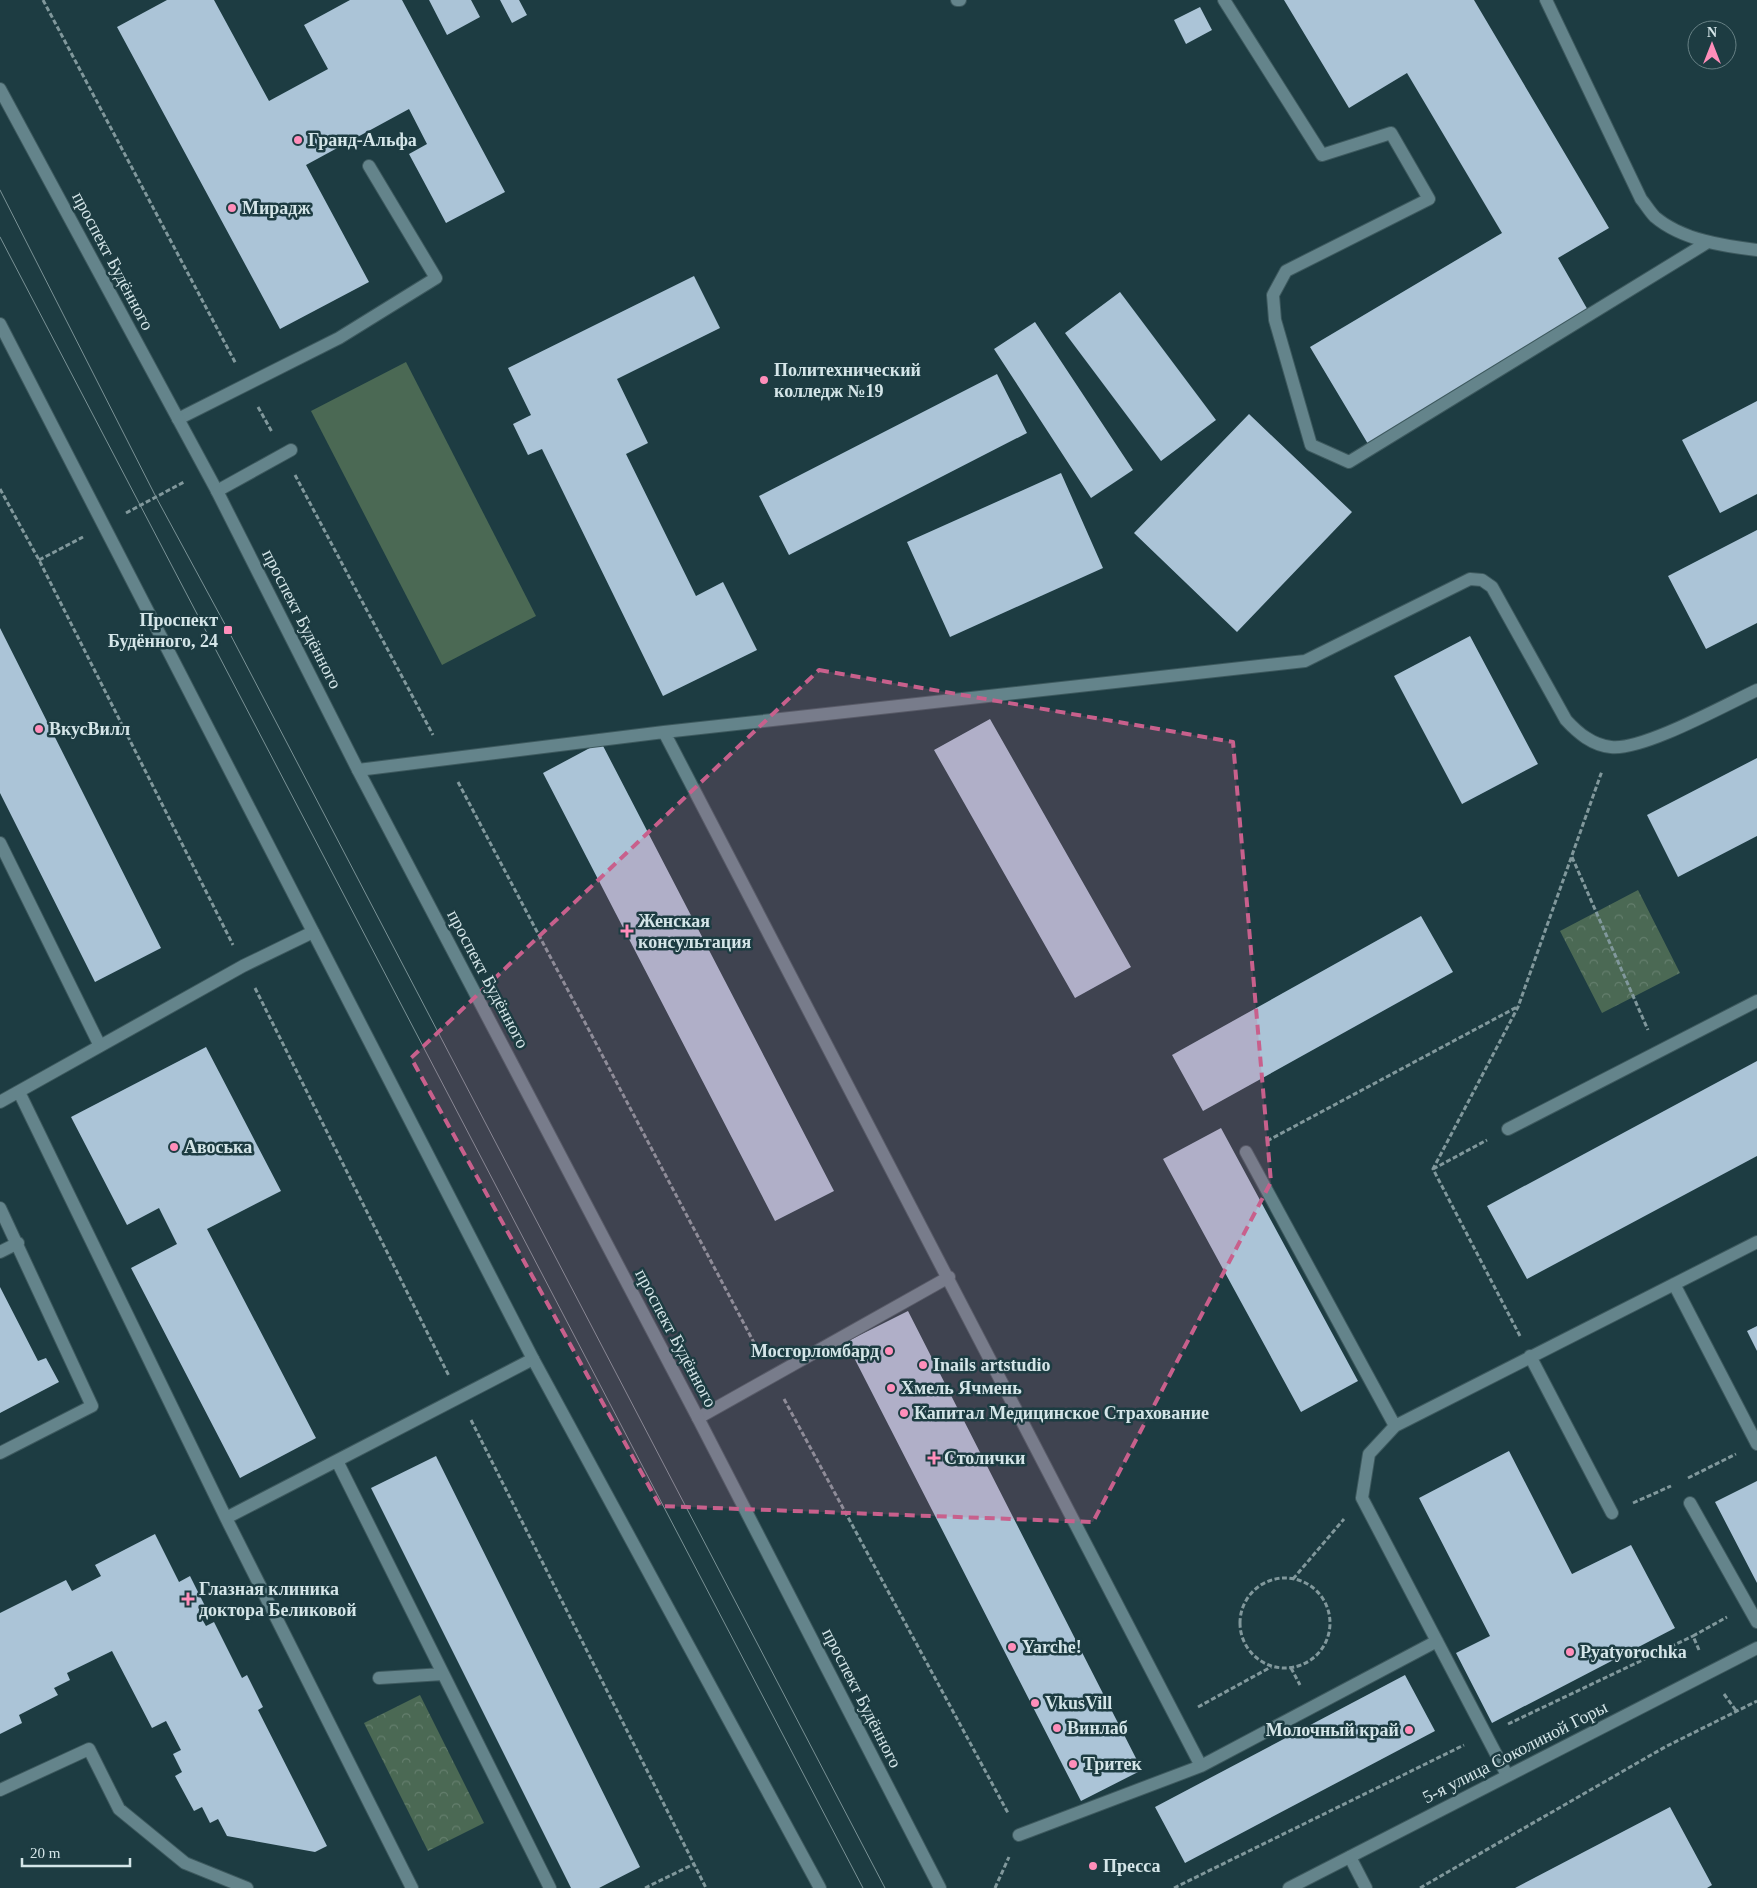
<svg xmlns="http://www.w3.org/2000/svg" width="1757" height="1888" viewBox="0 0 1757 1888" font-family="'Times New Roman',serif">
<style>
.grass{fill:#4b6954}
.park{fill:url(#park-crowns)}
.building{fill:#abc4d7}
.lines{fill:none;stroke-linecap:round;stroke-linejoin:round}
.lane-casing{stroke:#3d595e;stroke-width:14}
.street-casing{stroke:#3d595e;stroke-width:14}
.secondary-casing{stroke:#3d595e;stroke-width:14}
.path{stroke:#81989c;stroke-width:3;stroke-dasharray:5 2.5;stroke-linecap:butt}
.lane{stroke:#64848b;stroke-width:12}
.street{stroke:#64848b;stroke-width:12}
.secondary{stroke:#64848b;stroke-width:12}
.tram{stroke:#7a9296;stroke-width:1}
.marked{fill:#c8608c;fill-opacity:0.2;stroke:#c8608c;stroke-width:4;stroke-dasharray:10 6;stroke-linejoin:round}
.poi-dot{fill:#ff8eba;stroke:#1d3c42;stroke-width:2}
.labels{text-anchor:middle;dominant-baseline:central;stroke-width:5;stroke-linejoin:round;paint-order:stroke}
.poi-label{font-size:18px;font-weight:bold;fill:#d4e5e8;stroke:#1d3c42;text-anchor:start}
.street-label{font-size:18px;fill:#d4e5e8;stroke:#1d3c42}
</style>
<defs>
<pattern id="park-crowns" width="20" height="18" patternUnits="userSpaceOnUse" patternTransform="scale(1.25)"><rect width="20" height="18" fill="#4b6954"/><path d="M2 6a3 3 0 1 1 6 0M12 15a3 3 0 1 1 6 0" fill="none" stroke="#647e6d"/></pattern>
</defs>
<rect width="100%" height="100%" fill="#1d3c42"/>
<!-- grass -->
<path class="grass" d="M406 362 536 616 442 665 311 411Z"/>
<!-- park -->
<path class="park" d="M1638 890 1680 973 1602 1013 1560 931Z
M420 1695 484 1823 428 1851 364 1723Z"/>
<!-- building -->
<path class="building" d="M167 0H214L269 101 328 69 304 25 350 0H402L505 192 446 223 409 154 427 144 409 109 306 165 369 282 280 329 117 27Z
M429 0H471L480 17 447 35Z
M500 0H519L527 15 512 23Z
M1284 0H1474L1609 228 1558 258 1589 312 1368 444 1310 347 1502 233 1407 73 1349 108Z
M1200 7 1212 30 1186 44 1174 20Z
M694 276 720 328 617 379 648 443 626 454 696 596 723 582 757 650 663 696 542 449 528 455 513 424 531 415 508 368Z
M1120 292 1216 420 1161 461 1065 333Z
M1035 322 1133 470 1091 498 994 349Z
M997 374 1027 433 789 555 759 496Z
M1757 401V494L1720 513 1682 440Z
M1249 414 1352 512 1237 632 1134 533Z
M1061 473 1103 568 950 637 907 542Z
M1757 530V623L1706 649 1668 576Z
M0 628 161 948 95 982 0 793Z
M1470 636 1538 764 1462 804 1394 676Z
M990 719 1131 967 1075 998 934 750Z
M601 742 834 1191 775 1221 543 773Z
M1757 758V836L1678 877 1647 815Z
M1421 916 1453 972 1203 1111 1172 1055Z
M206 1047 281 1191 207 1229 316 1438 240 1478 131 1268 177 1244 159 1208 127 1225 71 1117Z
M1757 1061V1156L1527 1279 1487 1206Z
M1221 1128 1358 1381 1301 1412 1163 1159Z
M0 1287 38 1361 46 1358 59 1382 0 1413Z
M908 1311 1142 1770 1081 1801 846 1342Z
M1757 1326V1351L1747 1331Z
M1509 1451 1572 1574 1631 1545 1675 1628 1492 1723 1456 1653 1490 1636 1419 1498Z
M436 1456 640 1867 599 1888H571L371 1488Z
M1757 1481V1583L1715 1502Z
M155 1534 179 1582 190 1576 207 1610 199 1614 206 1626 214 1622 242 1678 247 1675 263 1707 258 1710 327 1846 315 1852 227 1836 218 1819 210 1823 202 1807 194 1811 175 1776 182 1772 173 1754 181 1750 166 1721 152 1728 112 1651 67 1673 70 1680 54 1688 58 1695 19 1715 22 1723 0 1734V1613L66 1580 72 1591 101 1576 95 1565Z
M1405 1675 1435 1731 1185 1863 1155 1807Z
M1670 1807 1712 1885 1707 1888H1515Z"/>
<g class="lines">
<!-- lane casing -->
<g class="lane-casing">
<path id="lane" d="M957 0H960
M1224 0 1322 155 1391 133 1429 199 1286 271 1273 295 1275 320 1311 445 1349 462 1708 242
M1546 0 1641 199C1646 205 1650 212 1655 217 1682 240 1724 246 1757 250
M178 419 339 338 436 278 369 166
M217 491 291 450
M664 732 1201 1766
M358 770 664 732 1305 661 1470 579 1482 580 1492 587 1566 720C1578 733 1592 745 1611 747 1642 751 1725 705 1757 690
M0 843 100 1046
M19 1092 226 1518 412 1888
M0 1102 243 966 313 932
M1508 1129 1757 1001
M1246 1152 1395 1426
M0 1208 92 1406 0 1453
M0 1252 18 1243
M1674 1284 1757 1444
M1530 1356 1612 1513
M698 1418 949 1277
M337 1461 550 1888
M1690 1503 1757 1622
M226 1518 533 1359
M379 1678 443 1674
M1507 1775 1362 1498 1369 1454 1395 1426 1757 1242
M0 1790 89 1749 119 1809 185 1863 247 1888
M1019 1835 1201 1766 1437 1641
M1350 1857 1366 1888"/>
</g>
<!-- street casing -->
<g class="street-casing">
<path id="street" d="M1289 1888 1757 1648"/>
</g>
<!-- secondary casing -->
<g class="secondary-casing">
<path id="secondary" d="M0 89 217 491 358 770 698 1418 940 1888
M0 324 533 1359 820 1888"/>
</g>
<!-- path -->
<path class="path" d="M43 0 236 364
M258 407 272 432
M295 475 433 735
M0 489 39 560 233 945
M126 513 184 482
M39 560 83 537
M458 782 761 1356
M1572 857 1648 1030
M255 988 449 1376
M1267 1141 1517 1007
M1433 1169 1487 1140
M1520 1336 1433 1169 1518 1007 1602 771
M784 1399 1008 1813
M471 1420 706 1888
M1688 1478 1736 1454
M1633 1503 1671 1486
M1240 1623a45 45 0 1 1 90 0a45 45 0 1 1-90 0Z
M1293 1579 1344 1519
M1699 1650 1693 1636 1727 1617
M1291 1668 1300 1685
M1724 1694 1737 1712
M1198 1707 1271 1667
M1508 1724 1693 1636
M645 1888 694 1864
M995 1888 1009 1857
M1174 1888 1464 1745
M1420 1888 1665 1747 1757 1701"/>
<!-- lane -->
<use href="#lane" class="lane"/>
<!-- street -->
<use href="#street" class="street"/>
<!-- secondary -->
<use href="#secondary" class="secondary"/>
<!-- tram -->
<path class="tram" d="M0 190 156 497 228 630 885 1888
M0 237 863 1888"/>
</g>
<!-- marked area -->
<path class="marked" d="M819 670 1233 742 1271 1182 1093 1522 660 1506 411 1058Z"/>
<!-- markers -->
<g class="poi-dot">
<circle cx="298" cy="140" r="5"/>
<circle cx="232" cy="208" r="5"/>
<circle cx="764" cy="380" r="5"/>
<rect x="223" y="625" width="10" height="10" rx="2.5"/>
<circle cx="39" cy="729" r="5"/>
<path d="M624.5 923.5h5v5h5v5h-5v5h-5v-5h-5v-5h5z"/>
<circle cx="174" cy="1147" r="5"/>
<circle cx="889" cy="1351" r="5"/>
<circle cx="923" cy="1365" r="5"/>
<circle cx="891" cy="1388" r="5"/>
<circle cx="904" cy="1413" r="5"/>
<path d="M931.5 1450.5h5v5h5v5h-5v5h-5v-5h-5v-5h5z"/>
<path d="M185.5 1591.5h5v5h5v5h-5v5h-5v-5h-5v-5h5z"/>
<circle cx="1012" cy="1647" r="5"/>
<circle cx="1570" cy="1652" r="5"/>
<circle cx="1035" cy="1703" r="5"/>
<circle cx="1057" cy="1728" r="5"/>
<circle cx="1409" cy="1730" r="5"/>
<circle cx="1073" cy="1764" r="5"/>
<circle cx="1093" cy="1866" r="5"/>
</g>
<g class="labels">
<!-- poi labels -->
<g class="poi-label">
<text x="308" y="140">Гранд-Альфа</text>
<text x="242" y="208">Мирадж</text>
<text x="774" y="370">Политехнический<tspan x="774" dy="21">колледж №19</tspan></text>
<text x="218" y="620" text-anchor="end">Проспект<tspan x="218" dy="21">Будённого, 24</tspan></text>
<text x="49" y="729">ВкусВилл</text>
<text x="638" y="921">Женская<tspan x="638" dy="21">консультация</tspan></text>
<text x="184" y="1147">Авоська</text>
<text x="879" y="1351" text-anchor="end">Мосгорломбард</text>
<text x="933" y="1365">Inails artstudio</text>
<text x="901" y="1388">Хмель Ячмень</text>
<text x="914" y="1413">Капитал Медицинское Страхование</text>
<text x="944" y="1458">Столички</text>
<text x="199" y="1589">Глазная клиника<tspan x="199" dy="21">доктора Беликовой</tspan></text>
<text x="1022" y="1647">Yarche!</text>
<text x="1580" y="1652">Pyatyorochka</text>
<text x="1045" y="1703">VkusVill</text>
<text x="1067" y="1728">Винлаб</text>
<text x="1399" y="1730" text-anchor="end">Молочный край</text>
<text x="1083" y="1764">Тритек</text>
<text x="1103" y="1866">Пресса</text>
</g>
<!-- street labels -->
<g class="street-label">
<text transform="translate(113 261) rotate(62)">проспект Будённого</text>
<text transform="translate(302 619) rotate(63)">проспект Будённого</text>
<text transform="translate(488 979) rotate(62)">проспект Будённого</text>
<text transform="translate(676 1338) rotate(62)">проспект Будённого</text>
<text transform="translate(862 1698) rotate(63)">проспект Будённого</text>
<text transform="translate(1515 1752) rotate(-27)">5-я улица Соколиной Горы</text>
</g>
</g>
<!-- north arrow -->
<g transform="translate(1712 45)"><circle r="24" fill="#1d3c42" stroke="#668084"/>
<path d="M0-4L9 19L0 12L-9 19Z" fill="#ff8eba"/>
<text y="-8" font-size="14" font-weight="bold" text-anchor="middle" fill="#d4e5e8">N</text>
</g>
<!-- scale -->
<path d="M22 1858v8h108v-8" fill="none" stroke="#d4e5e8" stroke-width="2.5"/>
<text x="30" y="1858" font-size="15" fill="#d4e5e8" stroke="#1d3c42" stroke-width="4" paint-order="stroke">20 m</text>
</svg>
